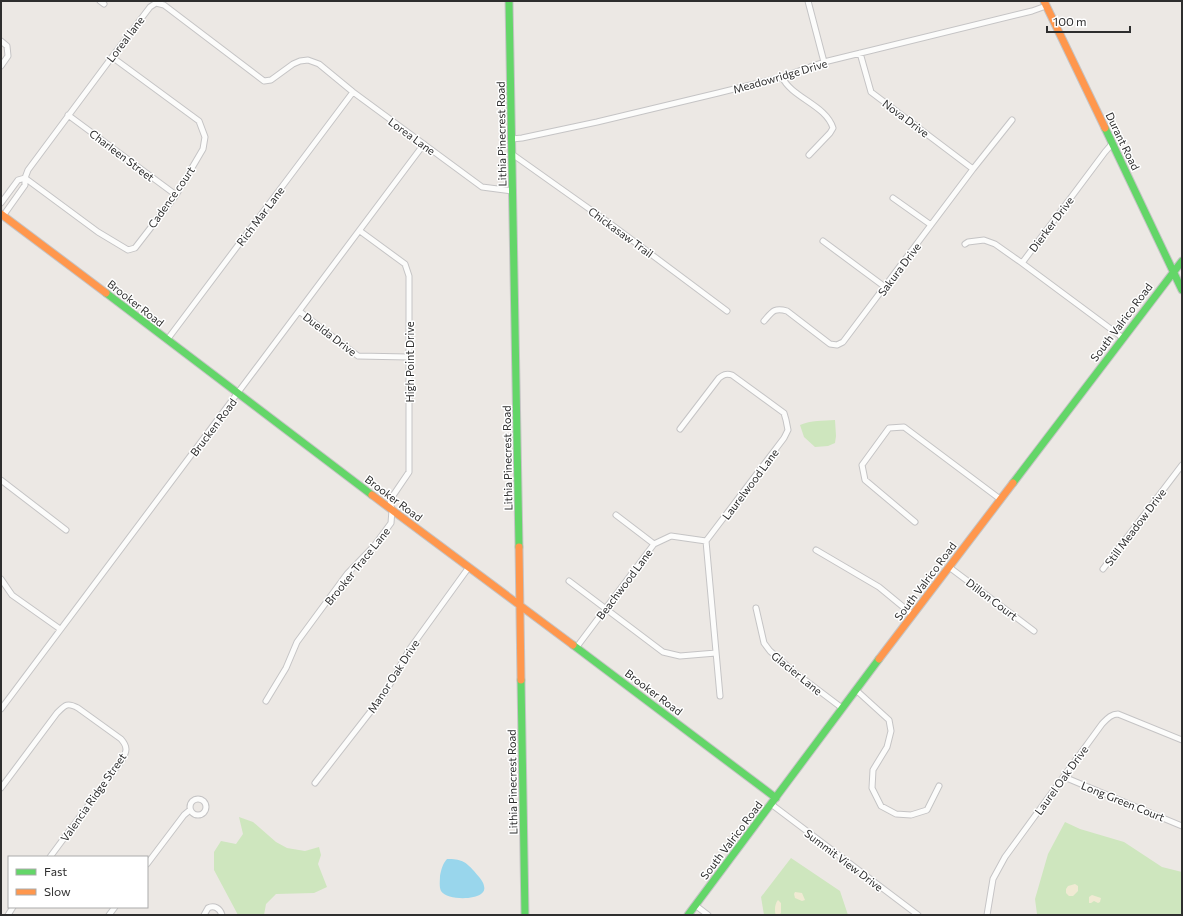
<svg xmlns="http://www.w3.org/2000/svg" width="1183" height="916" viewBox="0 0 1183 916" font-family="Commissioner,sans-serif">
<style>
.green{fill:#cee6be}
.sand{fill:#f0ead3}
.water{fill:#99d6ec}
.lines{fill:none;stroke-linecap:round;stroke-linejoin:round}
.street-casing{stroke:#c5c4c5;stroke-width:7}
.fast-casing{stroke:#c5c4c5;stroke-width:9}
.slow-casing{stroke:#c5c4c5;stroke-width:9}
.street{stroke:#fcfcfb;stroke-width:5}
.fast{stroke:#63d668;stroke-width:7}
.slow{stroke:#ff974d;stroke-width:7}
.labels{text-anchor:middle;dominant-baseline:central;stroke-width:3;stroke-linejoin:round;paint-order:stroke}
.street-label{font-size:11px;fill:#2e2e2e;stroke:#fff}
</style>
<rect width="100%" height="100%" fill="#ece8e4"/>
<!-- green -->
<path class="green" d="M835 420 836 436 835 443 828 446 815 447 804 437 800 425C811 420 823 421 835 420Z
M239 817 253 822 276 842 287 848 305 851 319 847 321 855 318 864 327 887 314 893 276 894 266 904 264 915H238L214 870V852L221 841 236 844 243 834Z
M1065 822 1080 829 1124 842 1162 867 1182 872V915H1039L1037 914 1035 899 1048 854Z
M791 858 840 891 848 915H764L761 897Z"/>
<!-- sand -->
<path class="sand" d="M1075 884 1078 886V891L1073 896H1069L1066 893V889L1068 886Z
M795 892 802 893 805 900 802 901 795 898 794 894Z
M1092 895 1101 898 1100 902 1098 903 1094 901 1091 903H1089V897Z
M778 900 781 903V913L779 915H776C774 911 775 903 778 900Z"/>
<!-- water -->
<path class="water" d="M447 859C461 859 465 861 474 871 477 875 483 880 484 886 485 889 484 892 481 894 473 900 447 900 441 891 439 887 440 880 440 876 441 870 443 863 447 859Z"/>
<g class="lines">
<!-- street casing -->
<g class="street-casing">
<path id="street" d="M100 1 104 4
M808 1 824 62
M1 41 7 46 8 56 1 66
M860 53 871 92 973 169
M782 77C792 98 826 105 833 128L830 133 809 155
M68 115 176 195
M512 139 522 138 597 122 718 93 782 77 824 62 1032 11 1046 6
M512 154 612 225 727 311
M25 178 98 232 128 250 135 248 176 195 203 149 205 137 199 121 112 57
M893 198 931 225
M1 203 18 180 25 178
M3 216 25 185V178L28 170 112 57 150 7 156 3 164 5 264 81 271 80 293 64 300 61 308 60 319 64 353 92 482 187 513 191
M823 241 885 287
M965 244 968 242 984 240 995 244 1022 263 1123 338
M1022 263 1105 152 1112 144
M299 311 358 356 408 357
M764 321C772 312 774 307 787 311L830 344 837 345 843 342 973 169 1012 120
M167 340 353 92
M680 429 719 378C723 375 726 373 732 375L784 413 786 420 788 430 784 438 706 541 720 696
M1 480 66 530
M616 515 654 544
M915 522 865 480 862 465 889 428 904 427 1000 499
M816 550 879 587 913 615
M949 567 1034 631
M1103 569 1182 465
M1 579 12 595 60 629
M569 581 663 652 680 656 716 653
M756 608 764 643 770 651 793 671 842 708
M576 648 654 544 671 536 706 541
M856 690 889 720 891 731 887 747 873 770 872 788 881 806 896 814 911 815 927 810 939 786
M266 701 286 668 297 642 347 574 374 546 391 523 392 510 390 500 409 472V276L405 264 360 231
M1 709 424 144
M1064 777 1182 826
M315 783 385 693 409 650 469 567
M1 788 57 713C65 705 67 702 78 708L121 739C128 747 127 751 122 760L50 857
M190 807a8 8 0 1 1 16 0a8 8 0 1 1-16 0Z
M771 804 918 915
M147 864 184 815 190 810
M695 905 708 915
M8 915 13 907
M109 915 115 907
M204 915 208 908C214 905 220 908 222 915
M987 915 993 879 1005 857 1102 724C1107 719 1111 714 1118 714L1182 740"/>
</g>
<!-- fast casing -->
<g class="fast-casing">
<path id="fast" d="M509 1 519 547
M1105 128 1182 290
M106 293 372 495
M1013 483 1182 261
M573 645 776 798
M521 680 525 915
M688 915 879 659"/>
</g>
<!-- slow casing -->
<g class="slow-casing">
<path id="slow" d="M1044 1 1105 128
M1 214 106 293
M372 495 573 645
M519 547 521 680
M879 659 1013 483"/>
</g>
<!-- street -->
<use href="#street" class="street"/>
<!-- fast -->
<use href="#fast" class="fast"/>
<!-- slow -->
<use href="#slow" class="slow"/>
</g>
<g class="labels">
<!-- street labels -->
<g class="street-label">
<text transform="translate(125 39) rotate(-53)">Loreal lane</text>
<text transform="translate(780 76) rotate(-16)">Meadowridge Drive</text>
<text transform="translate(906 118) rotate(37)">Nova Drive</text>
<text transform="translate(501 134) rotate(-91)">Lithia Pinecrest Road</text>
<text transform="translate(412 136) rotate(36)">Lorea Lane</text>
<text transform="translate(1123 141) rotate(64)">Durant Road</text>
<text transform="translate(122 155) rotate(37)">Charleen Street</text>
<text transform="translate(171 197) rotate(-55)">Cadence court</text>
<text transform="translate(260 216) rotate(-53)">Rich Mar Lane</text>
<text transform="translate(1051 224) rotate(-53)">Dierker Drive</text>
<text transform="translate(621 232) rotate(36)">Chickasaw Trail</text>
<text transform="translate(899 269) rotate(-53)">Sakura Drive</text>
<text transform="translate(136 303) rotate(38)">Brooker Road</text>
<text transform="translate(1121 322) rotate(-53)">South Valrico Road</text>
<text transform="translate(330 334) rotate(37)">Duelda Drive</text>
<text transform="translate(409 362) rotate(-90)">High Point Drive</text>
<text transform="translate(213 427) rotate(-53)">Brucken Road</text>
<text transform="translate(507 458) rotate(-91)">Lithia Pinecrest Road</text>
<text transform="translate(750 484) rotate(-53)">Laurelwood Lane</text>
<text transform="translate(394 498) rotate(37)">Brooker Road</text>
<text transform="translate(1135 527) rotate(-53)">Still Meadow Drive</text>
<text transform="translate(357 566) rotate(-51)">Brooker Trace Lane</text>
<text transform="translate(925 581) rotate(-53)">South Valrico Road</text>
<text transform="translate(624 584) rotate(-53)">Beachwood Lane</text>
<text transform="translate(992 599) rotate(37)">Dillon Court</text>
<text transform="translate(797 673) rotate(39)">Glacier Lane</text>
<text transform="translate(393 676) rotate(-57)">Manor Oak Drive</text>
<text transform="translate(654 692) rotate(37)">Brooker Road</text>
<text transform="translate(1061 780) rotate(-54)">Laurel Oak Drive</text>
<text transform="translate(512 782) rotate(-91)">Lithia Pinecrest Road</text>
<text transform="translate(93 797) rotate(-55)">Valencia Ridge Street</text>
<text transform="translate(1123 801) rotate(22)">Long Green Court</text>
<text transform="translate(731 840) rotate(-53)">South Valrico Road</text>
<text transform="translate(844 860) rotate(37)">Summit View Drive</text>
</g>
</g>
<!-- border -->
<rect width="1183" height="916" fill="none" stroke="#2e2e2e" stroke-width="4"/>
<!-- legend -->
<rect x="8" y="856" width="140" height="52" fill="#ffffff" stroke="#ababab"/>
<rect x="16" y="869" width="20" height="6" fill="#63d668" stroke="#ababab"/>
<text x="44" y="876" font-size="12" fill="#2e2e2e">Fast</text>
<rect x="16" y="889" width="20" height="6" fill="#ff974d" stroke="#ababab"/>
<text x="44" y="896" font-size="12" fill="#2e2e2e">Slow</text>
<!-- scale -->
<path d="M1047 26v6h83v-6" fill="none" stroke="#2e2e2e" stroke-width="2"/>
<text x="1053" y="26" font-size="12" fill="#2e2e2e" stroke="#ffffff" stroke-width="3" paint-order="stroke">100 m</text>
</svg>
